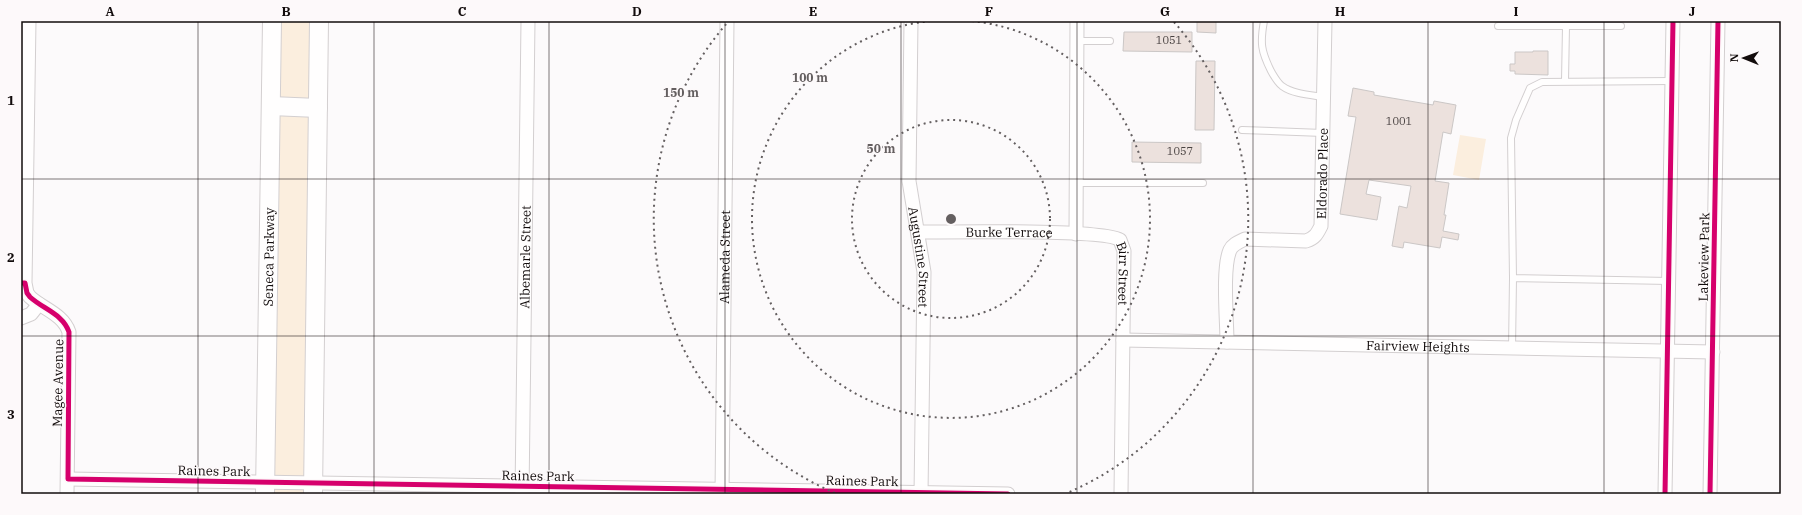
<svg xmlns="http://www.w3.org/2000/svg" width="1802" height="515" viewBox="0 0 1802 515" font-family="'IBM Plex Serif',serif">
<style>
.green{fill:#fbeede}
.building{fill:#ece1dd;stroke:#cbc7c6}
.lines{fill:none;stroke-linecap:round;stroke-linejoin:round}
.lane-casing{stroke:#d3cfd0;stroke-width:8}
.street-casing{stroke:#d3cfd0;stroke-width:15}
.secondary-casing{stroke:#d3cfd0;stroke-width:20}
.lane{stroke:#fffefe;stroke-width:6}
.street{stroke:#fffefe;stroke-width:13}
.secondary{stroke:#fffefe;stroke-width:18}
.cycleway-casing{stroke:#fdf9fa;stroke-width:8}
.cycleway{stroke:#d6006c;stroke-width:5}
.grid{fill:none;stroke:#120c0c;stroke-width:1;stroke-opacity:0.55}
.ring{fill:none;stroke:#645f60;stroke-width:2;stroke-dasharray:2 4}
.labels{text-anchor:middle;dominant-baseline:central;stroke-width:3;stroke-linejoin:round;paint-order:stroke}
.number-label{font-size:11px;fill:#484140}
.street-label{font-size:13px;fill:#120c0c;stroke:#fdf9fa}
.centre{fill:#645f60;stroke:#fdf9fa;stroke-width:2}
.ring-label{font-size:12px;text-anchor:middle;font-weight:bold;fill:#645f60;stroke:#fdf9fa;stroke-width:3;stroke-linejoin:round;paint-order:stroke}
.neatline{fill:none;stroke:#120c0c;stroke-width:1.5}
.grid-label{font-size:13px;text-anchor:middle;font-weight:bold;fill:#120c0c}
</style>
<rect width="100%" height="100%" fill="#fcfafb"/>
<!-- green -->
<path class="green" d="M278 21H313L306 494H271Z
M1460 135 1486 139 1479 180 1453 175Z"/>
<!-- building -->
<path class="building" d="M1197 21H1216V33L1197 32Z
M1124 32H1192V52L1123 51Z
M1533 51H1548V75L1515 74V71H1510V64H1515V52H1533Z
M1196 61H1215L1214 130H1195Z
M1353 88 1374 92V95L1433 105 1434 101 1456 105 1451 134 1443 132 1435 181 1449 183 1444 215H1446L1443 231 1459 234 1458 240 1442 237 1440 248 1404 242 1403 248 1392 246 1399 206 1407 208 1411 186 1369 180 1366 194 1381 197 1377 220 1340 214 1356 117 1348 116Z
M1132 142 1201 143V163L1132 162Z"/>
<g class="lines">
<!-- lane casing -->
<g class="lane-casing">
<path id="lane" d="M1264 21C1260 43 1261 51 1271 71 1274 76 1277 82 1282 86 1293 94 1310 95 1323 97
M1498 26H1566L1565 81
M1566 26H1621
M1077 41H1110
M1242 130 1323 133
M1077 183H1203
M1513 278 1669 281
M1512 349 1513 278 1511 138 1516 120 1530 88 1542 82 1672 81"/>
</g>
<!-- street casing -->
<g class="street-casing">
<g id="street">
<path d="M29 21 25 283 27 293 30 297C43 309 63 314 69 332L67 494"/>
<path id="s1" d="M911 21 909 181 924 272 921 494"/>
<path id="s2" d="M918 232C947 232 1106 229 1120 240L1124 251 1121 494"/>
<path d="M1076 234 1077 21"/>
<path d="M21 318 31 314 39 304"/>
<path id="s3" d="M1123 340 1713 352"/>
<path id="s4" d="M1227 342C1227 321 1222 268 1230 250 1233 244 1239 242 1245 239L1306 241C1315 238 1317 234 1321 226L1325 21"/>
<path d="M68 479 1008 494"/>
<path id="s5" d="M522 494 528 21"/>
<path id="s6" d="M722 494 727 21"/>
<path d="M1665 494 1673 21"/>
<path d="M1710 494 1718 21"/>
</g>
</g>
<!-- secondary casing -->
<g class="secondary-casing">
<g id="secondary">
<path d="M271 106 318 108"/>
<path id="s7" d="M265 494 272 21"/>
<path d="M313 494 319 21"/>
</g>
</g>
<!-- lane -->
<use href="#lane" class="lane"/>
<!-- street -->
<use href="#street" class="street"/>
<!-- secondary -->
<use href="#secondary" class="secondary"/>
<!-- cycleway casing -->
<g class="cycleway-casing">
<path id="cycleway" d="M21 283H25L27 293 30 297C43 309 63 314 69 332L68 479 1008 494
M1665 494 1673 21
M1710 494 1718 21"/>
</g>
<!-- cycleway -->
<use href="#cycleway" class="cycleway"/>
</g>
<!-- grid -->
<path class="grid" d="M198 21V494M374 21V494M549 21V494M725 21V494M901 21V494M1077 21V494M1253 21V494M1428 21V494M1604 21V494M21 179H1781M21 336H1781"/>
<!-- distance rings -->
<g class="ring">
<circle cx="951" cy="219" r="99"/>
<path d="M972 21A199 199 0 1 1 930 21"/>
<path d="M835 493A298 298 0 0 1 728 22M1174 22A298 298 0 0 1 1067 493"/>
</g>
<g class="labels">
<!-- number labels -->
<g class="number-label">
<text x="1169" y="40">1051</text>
<text x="1399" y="121">1001</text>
<text x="1180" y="151">1057</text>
</g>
<!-- street labels -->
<g class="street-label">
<text stroke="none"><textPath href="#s4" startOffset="247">Eldorado Place</textPath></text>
<text stroke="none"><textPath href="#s2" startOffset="91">Burke Terrace</textPath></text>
<text stroke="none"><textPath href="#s1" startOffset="237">Augustine Street</textPath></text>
<text transform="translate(1704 257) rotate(-89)">Lakeview Park</text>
<text stroke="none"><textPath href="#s7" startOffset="237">Seneca Parkway</textPath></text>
<text stroke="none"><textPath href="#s5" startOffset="237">Albemarle Street</textPath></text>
<text stroke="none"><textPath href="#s6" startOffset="237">Alameda Street</textPath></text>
<text stroke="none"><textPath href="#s2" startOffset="237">Birr Street</textPath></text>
<text stroke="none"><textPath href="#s3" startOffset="295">Fairview Heights</textPath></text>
<text transform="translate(58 383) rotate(-89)">Magee Avenue</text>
<text transform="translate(214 471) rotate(1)">Raines Park</text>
<text transform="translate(538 476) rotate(1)">Raines Park</text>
<text transform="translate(862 481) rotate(1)">Raines Park</text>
</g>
</g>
<circle cx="951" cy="219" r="6" class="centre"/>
<g class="ring-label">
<text x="810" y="82">100 m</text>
<text x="681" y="97">150 m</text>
<text x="881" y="153">50 m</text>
</g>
<!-- border -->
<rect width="1802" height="515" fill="none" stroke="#fdf9fa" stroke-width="44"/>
<!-- north arrow -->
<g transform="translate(1744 58) rotate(271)" stroke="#fdf9fa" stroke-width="3" paint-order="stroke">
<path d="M0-3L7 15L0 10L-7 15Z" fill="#120c0c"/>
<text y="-6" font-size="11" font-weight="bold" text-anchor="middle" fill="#120c0c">N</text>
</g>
<rect x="22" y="22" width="1758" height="471" class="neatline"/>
<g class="grid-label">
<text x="110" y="16">A</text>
<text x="286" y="16">B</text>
<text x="462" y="16">C</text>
<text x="637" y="16">D</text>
<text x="813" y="16">E</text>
<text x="989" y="16">F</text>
<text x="1165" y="16">G</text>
<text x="1340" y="16">H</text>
<text x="1516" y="16">I</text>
<text x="1692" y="16">J</text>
<text x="11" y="105">1</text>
<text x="11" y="262">2</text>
<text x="11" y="419">3</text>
</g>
</svg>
